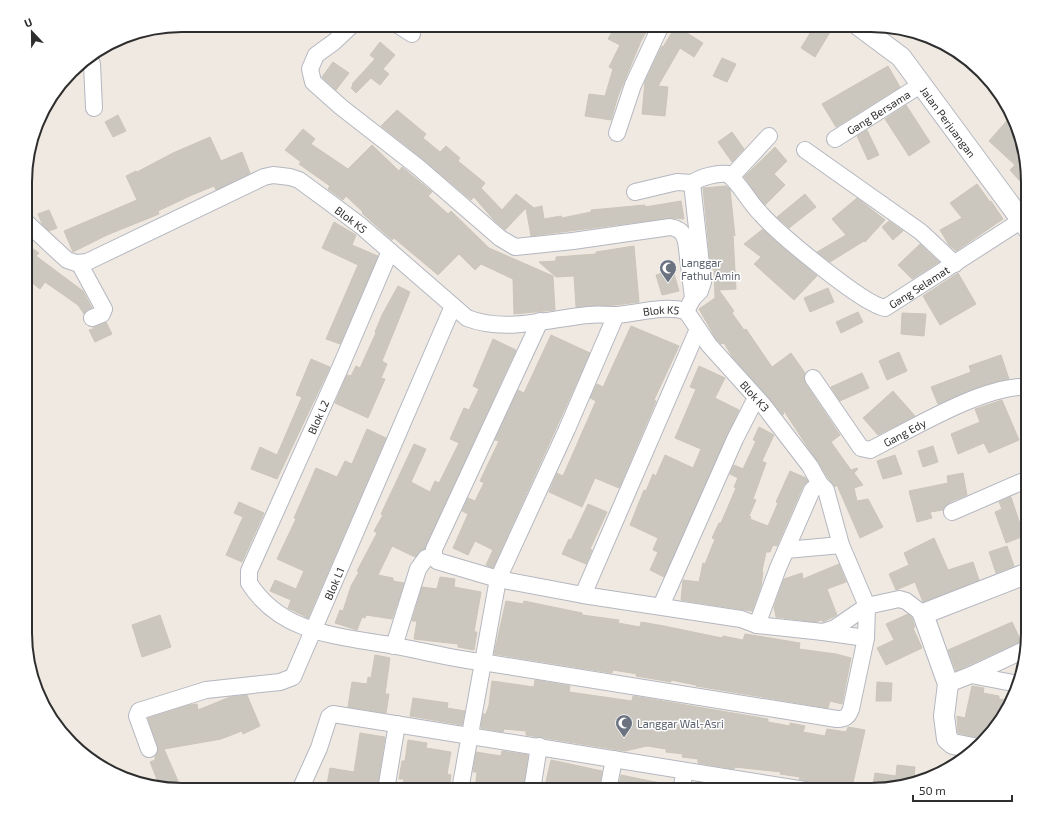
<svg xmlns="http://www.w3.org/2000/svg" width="1053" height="815" viewBox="0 0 1053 815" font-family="'Exo 2',sans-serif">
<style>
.building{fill:#cbc7bf;stroke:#cbc5ba}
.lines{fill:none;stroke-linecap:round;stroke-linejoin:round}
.minor-casing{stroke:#b4b7c1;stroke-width:18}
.tertiary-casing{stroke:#b4b7c1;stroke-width:22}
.minor{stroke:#fff;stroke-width:16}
.tertiary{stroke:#fff;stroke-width:20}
.labels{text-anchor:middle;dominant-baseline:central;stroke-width:3;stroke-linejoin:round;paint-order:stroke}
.street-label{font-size:11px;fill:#2e2e2e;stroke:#fff}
.worship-label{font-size:11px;fill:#5b616d;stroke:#fff;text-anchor:start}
.rim{fill:none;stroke:#2e2e2e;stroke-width:2}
</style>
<rect width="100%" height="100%" fill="#efe9e1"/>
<!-- building -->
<path class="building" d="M616 25H650L641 41 618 96 611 120 585 116 589 94 605 96 613 69 609 67 620 45 608 39Z
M815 25H819L830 32 815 57 801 48Z
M676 26 703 43 694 57 680 48 658 86 668 87 665 116 642 114 645 81 662 46 663 47Z
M380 42 395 55 383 69 389 74 380 85 371 78 356 93 351 88 353 85 352 84 375 59 370 55Z
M722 58 736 64 727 82 713 76Z
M333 62 349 73 336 90 322 77Z
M888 66 900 87 836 127 822 104Z
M906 105 930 142 909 156 885 119Z
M397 110 426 134 423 138 440 152 446 146 460 158 458 161 485 183 481 188 502 210 516 194 534 208 542 206 544 219 561 216 562 218 591 212V210L645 205V207L681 201 684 219 669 218 531 236 526 208 505 230 493 219 474 197 471 200 424 160 381 126Z
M118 115 126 131 113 137 105 122Z
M1012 115 1028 182V190L1010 170 1015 165 989 141Z
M303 129 315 139 311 144 348 169 372 145 399 171 402 167 432 192 428 196 448 214 451 211 489 248 553 276 555 310 514 314 513 279 481 264 475 270 459 254 438 275 394 238 392 240 362 213 363 212 346 196 343 200 328 189 330 186 299 164 301 162 285 150Z
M867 130 879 155 868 160 857 136Z
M732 132 744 149 732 162 718 142Z
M210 137 221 161 242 152 250 173 216 190 214 186 192 195 158 211 159 214 107 235 73 252 64 231 137 200 126 176 136 171 137 172 173 153Z
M775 147 787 161 774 174 785 185 765 205 744 177Z
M977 184 990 202 991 201 1003 219 956 251 949 245 940 230 962 218 950 203Z
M726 186 730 189 735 236 733 234 736 289 719 290 734 311 732 313 744 330 746 329 772 367 791 353 805 373 804 378 805 383 840 435 831 442 851 470 857 468 858 469 854 473 863 485 854 488 857 501 868 499 883 527 860 538 837 485 835 487 828 478 784 411 783 415 733 358 724 343 721 344 716 339 699 309 715 298 714 269H711L703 188Z
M805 194 816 207 789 228 777 217Z
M857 198 885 220 865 242 864 241 830 262 817 252 846 235 832 219Z
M49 210 57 228 49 231 42 224 38 214Z
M889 221 903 231 893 240 882 227Z
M334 222 356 235 352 245 378 256 340 344 326 339 358 265 322 248Z
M763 229 817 276 794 300 754 264 761 257 744 244Z
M26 244 39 253 36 256 83 291 92 308 84 314 78 305 45 282 40 289 26 278Z
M920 244 939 262 912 279 898 265Z
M634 246 639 302 616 305 576 307 574 276 556 277 539 262 556 261V257L596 254V252Z
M673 270 679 291 662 295 656 275Z
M958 273 976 304 940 325 923 296Z
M398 286 410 292 382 361 387 364 381 378 385 379 368 418 335 403 347 375 351 376 356 366 360 368 376 333 375 332 382 315Z
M828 288 834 302 810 312 804 298Z
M858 312 863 322 841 333 836 322Z
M902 313 926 314 924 336 901 334Z
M106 322 112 334 95 342 89 330 93 329V327Z
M631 326 679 346 654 400 656 401 619 488 595 478 582 507 549 492 557 473 563 476 596 401 590 398 597 384 603 387 604 385Z
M551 335 590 353 493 568 486 565 493 550 475 541 468 555 453 548 468 514 462 511 468 498 475 501 484 483 480 481 499 441 495 440 518 390 524 393Z
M493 339 516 350 425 548 415 557 392 546 378 575 393 578V581L404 583 392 619 366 615 365 618 362 617 357 630 335 623 340 610 343 611 351 586 359 572 357 571 377 533 374 531 383 515 381 514 414 444 426 449 411 482 430 492 435 481 439 483 459 443 450 439 464 408 469 410 479 389 473 386Z
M899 352 907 371 887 380 879 361Z
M1001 355 1009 379 988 384 938 404 931 387 971 372 969 366Z
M311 359 330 367 277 479 251 469 260 447 277 455 302 397 296 395Z
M699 366 725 378 715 398 739 410 664 577 650 570 658 552 653 550 658 538 630 525 644 490 646 491 653 474 656 476 665 455 693 468 701 449 675 438 696 389 690 387Z
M862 373 869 388 840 401 831 387Z
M893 391 915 416 878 435 863 418Z
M1002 400 1019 440 989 453 984 443 958 454 951 434 980 422 975 409Z
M759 427 774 435 762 461 766 463 753 499 756 500 749 516 751 517 750 519 768 526 778 503 776 502 790 471 806 478 808 481 803 486 777 546 773 545 770 552H766L762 571 763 572 761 586 752 611 681 600 683 580 699 582 703 563 705 564 715 539 712 538 719 523H721L736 488 734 487 738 478 730 474 734 465 743 469 756 441 753 440Z
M367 429 386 438 308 618 288 608 291 600 270 591 275 580 296 589 304 571 277 559 296 519 294 518 316 468 337 477 345 461 352 464Z
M933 446 938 462 923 467 918 451Z
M895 455 902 474 883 479 877 461Z
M963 473 967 495 950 502 943 510 930 512 932 518 917 522 909 491 948 483 947 476Z
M1011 497 1024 536 1006 543 995 512 1002 509 999 502Z
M239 502 264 513 242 562 226 555 243 517 234 513Z
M588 504 607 512 590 549 592 550 586 564 562 554 569 539 571 540Z
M934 538 948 570 973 562 979 580 923 602 915 582 896 590 889 574 909 565 904 553Z
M1007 546 1014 566 996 573 989 552Z
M839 564 846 582 827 589 837 615 823 622 822 620 815 622 776 617 774 607 784 579 802 573 803 579Z
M440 577 455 579 454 587 481 592 474 632H477L474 650 458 647V644L414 639 417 621H412L422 587 437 589Z
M506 601 523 604 524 601 582 613V615L619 620 618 623 640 627 641 622 664 626 722 638 723 636 743 640 745 634 764 637 800 643 799 649 836 654 851 658 842 704 830 701 828 708 696 686V685L671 680V682L636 676 637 674 613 670 612 673 494 654Z
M908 614 912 618 915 627 913 628 922 648 886 665 877 648 894 640 886 624Z
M160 615 171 647 142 657 132 625Z
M1012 622 1021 641 956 671 948 650Z
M375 655 390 658 385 694H389L386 713 348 707 352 682 367 684 368 677 371 678Z
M535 680 570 686 569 692 632 701 633 696 768 719V722L790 726V723L805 726 803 732 825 736 827 729 846 732 848 727 865 730 852 787 832 783 831 790 814 787 811 782 799 779 800 777 780 774 781 772 735 767 734 769 698 763V759L682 757 683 754 666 752V749L647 746 625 751 526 735V731L504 729 503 732 481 728 483 714H486L489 705 492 681 534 687Z
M877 682 892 683 891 701H876Z
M972 686 984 688 983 693 999 696V699L1011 701 989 737 982 741 975 737 958 733 957 716 965 718Z
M247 695 260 726 243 734 242 731 221 739 164 749 178 781 163 788 160 787 150 762 155 760V756L158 750 148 718 189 705 197 704 198 710 230 697Z
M413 698 448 703 447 708 465 711 462 725 410 716Z
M360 733 385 737 377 790H326L330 768 354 772Z
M408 740 427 743 426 748 451 752 447 774 451 775 449 790H402L404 779H399L402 761H405Z
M502 751 528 755 523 790 494 787 493 790H475L477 772H473L476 752 501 756Z
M551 760 602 771 599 790H544Z
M897 765 915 767 914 779 918 781 872 790 875 773 896 776Z
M621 775 670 785V790H618Z
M696 782 715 785V790H695Z"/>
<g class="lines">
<!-- minor casing -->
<g class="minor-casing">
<g id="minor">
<path d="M352 25 334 42 316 55 310 69 313 82 341 107 418 167 500 238 515 247 525 246 573 241 670 227C680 229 683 232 686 241L693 298 686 311"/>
<path d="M398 25 412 34"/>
<path d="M89 58 92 64 94 108"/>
<path d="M617 133 633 85 661 25"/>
<path id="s1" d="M835 139 922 84"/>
<path d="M805 150 921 232 955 264"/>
<path d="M731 177 769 136"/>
<path d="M635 192 677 182 692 183"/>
<path id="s2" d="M26 222 67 260 76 263 87 262 264 177 273 175 290 177 299 180 329 202 361 226 467 318C505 333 549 319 588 315 598 314 607 315 616 315 640 313 662 305 686 311"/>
<path d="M390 251 340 368 249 571V583C282 635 341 636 395 646 424 651 452 659 482 662L837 719C845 719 848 717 851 709L866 638 867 606 841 545 826 490 820 484 810 466 764 406 709 345 686 311"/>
<path d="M79 263 104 309 102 314 92 318"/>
<path id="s3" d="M693 298 700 291 703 282 692 183C701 177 716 173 728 174 741 185 749 202 761 214 779 234 862 304 885 308L1022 220"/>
<path d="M540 321 434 549V555L437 561 498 579 583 595 741 619 757 625 823 632 835 628 867 606 899 599 906 601 923 614"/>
<path id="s4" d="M813 378 861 448 870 450C910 430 985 384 1028 387"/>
<path d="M952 512 1028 479"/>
<path d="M786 550 841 545"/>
<path d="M583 595 698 329"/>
<path d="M661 606 735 439 756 398"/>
<path d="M757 625 778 568 812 490 820 484"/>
<path d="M823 632 866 638"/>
<path d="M394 646 418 569 426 558 434 555"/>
<path d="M971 675 1026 649"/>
<path d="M948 684 971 675 1018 684"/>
<path id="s5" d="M149 749 137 716 139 711 206 690 280 682 293 677 453 306"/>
<path d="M300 790 319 748 329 717 333 714 805 790"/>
<path d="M386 790 397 724"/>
<path d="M460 790 498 579 567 429 616 315"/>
<path d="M532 790 539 746"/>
<path d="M608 790 614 759"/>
<path d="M681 790 685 771"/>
</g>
</g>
<!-- tertiary casing -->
<g class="tertiary-casing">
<g id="tertiary">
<path id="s6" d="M858 25 901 57 1028 229"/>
<path d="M973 748 953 744 947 739 944 716 948 684 923 614 1028 573"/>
</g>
</g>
<!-- minor -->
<use href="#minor" class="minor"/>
<!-- tertiary -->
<use href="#tertiary" class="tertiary"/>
</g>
<!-- icons -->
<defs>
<g id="mosque-pin" transform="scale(0.9)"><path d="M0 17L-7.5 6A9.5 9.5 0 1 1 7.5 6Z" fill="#6b7280" stroke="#fff"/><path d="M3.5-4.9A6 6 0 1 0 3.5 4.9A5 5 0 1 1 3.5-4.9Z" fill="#fff"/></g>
</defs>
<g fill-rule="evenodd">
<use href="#mosque-pin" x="668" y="268"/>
<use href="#mosque-pin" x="624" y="723"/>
</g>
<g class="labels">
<!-- street labels -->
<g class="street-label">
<text stroke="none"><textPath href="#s1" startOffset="51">Gang Bersama</textPath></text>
<text stroke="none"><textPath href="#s6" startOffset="134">Jalan Perjuangan</textPath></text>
<text stroke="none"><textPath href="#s2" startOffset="374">Blok K5</textPath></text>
<text stroke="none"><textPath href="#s3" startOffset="405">Gang Selamat</textPath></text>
<text stroke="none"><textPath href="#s2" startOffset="722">Blok K5</textPath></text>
<text transform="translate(755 396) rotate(48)">Blok K3</text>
<text transform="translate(318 417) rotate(-66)">Blok L2</text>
<text stroke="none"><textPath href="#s4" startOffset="133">Gang Edy</textPath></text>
<text stroke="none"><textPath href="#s5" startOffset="301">Blok L1</textPath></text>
</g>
<!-- worship labels -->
<g class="worship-label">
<text x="681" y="262">Langgar<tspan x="681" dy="13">Fathul Amin</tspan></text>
<text x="637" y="723">Langgar Wal-Asri</text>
</g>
</g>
<!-- crop -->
<path d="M0 0H1053V815H0ZM182 32H871A150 150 0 0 1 1021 182V633A150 150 0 0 1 871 783H182A150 150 0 0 1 32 633V182A150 150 0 0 1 182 32Z" fill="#fff" fill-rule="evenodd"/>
<path class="rim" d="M182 32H871A150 150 0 0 1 1021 182V633A150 150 0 0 1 871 783H182A150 150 0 0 1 32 633V182A150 150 0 0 1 182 32Z"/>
<!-- north arrow -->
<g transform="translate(32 32) rotate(338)" stroke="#ffffff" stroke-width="3" paint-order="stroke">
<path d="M0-3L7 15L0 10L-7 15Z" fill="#2e2e2e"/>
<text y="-6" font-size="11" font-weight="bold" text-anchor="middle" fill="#2e2e2e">U</text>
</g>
<!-- scale -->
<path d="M913 795v6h99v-6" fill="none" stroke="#2e2e2e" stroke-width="2"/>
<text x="919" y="795" font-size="12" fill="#2e2e2e" stroke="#ffffff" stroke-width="3" paint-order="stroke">50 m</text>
</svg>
